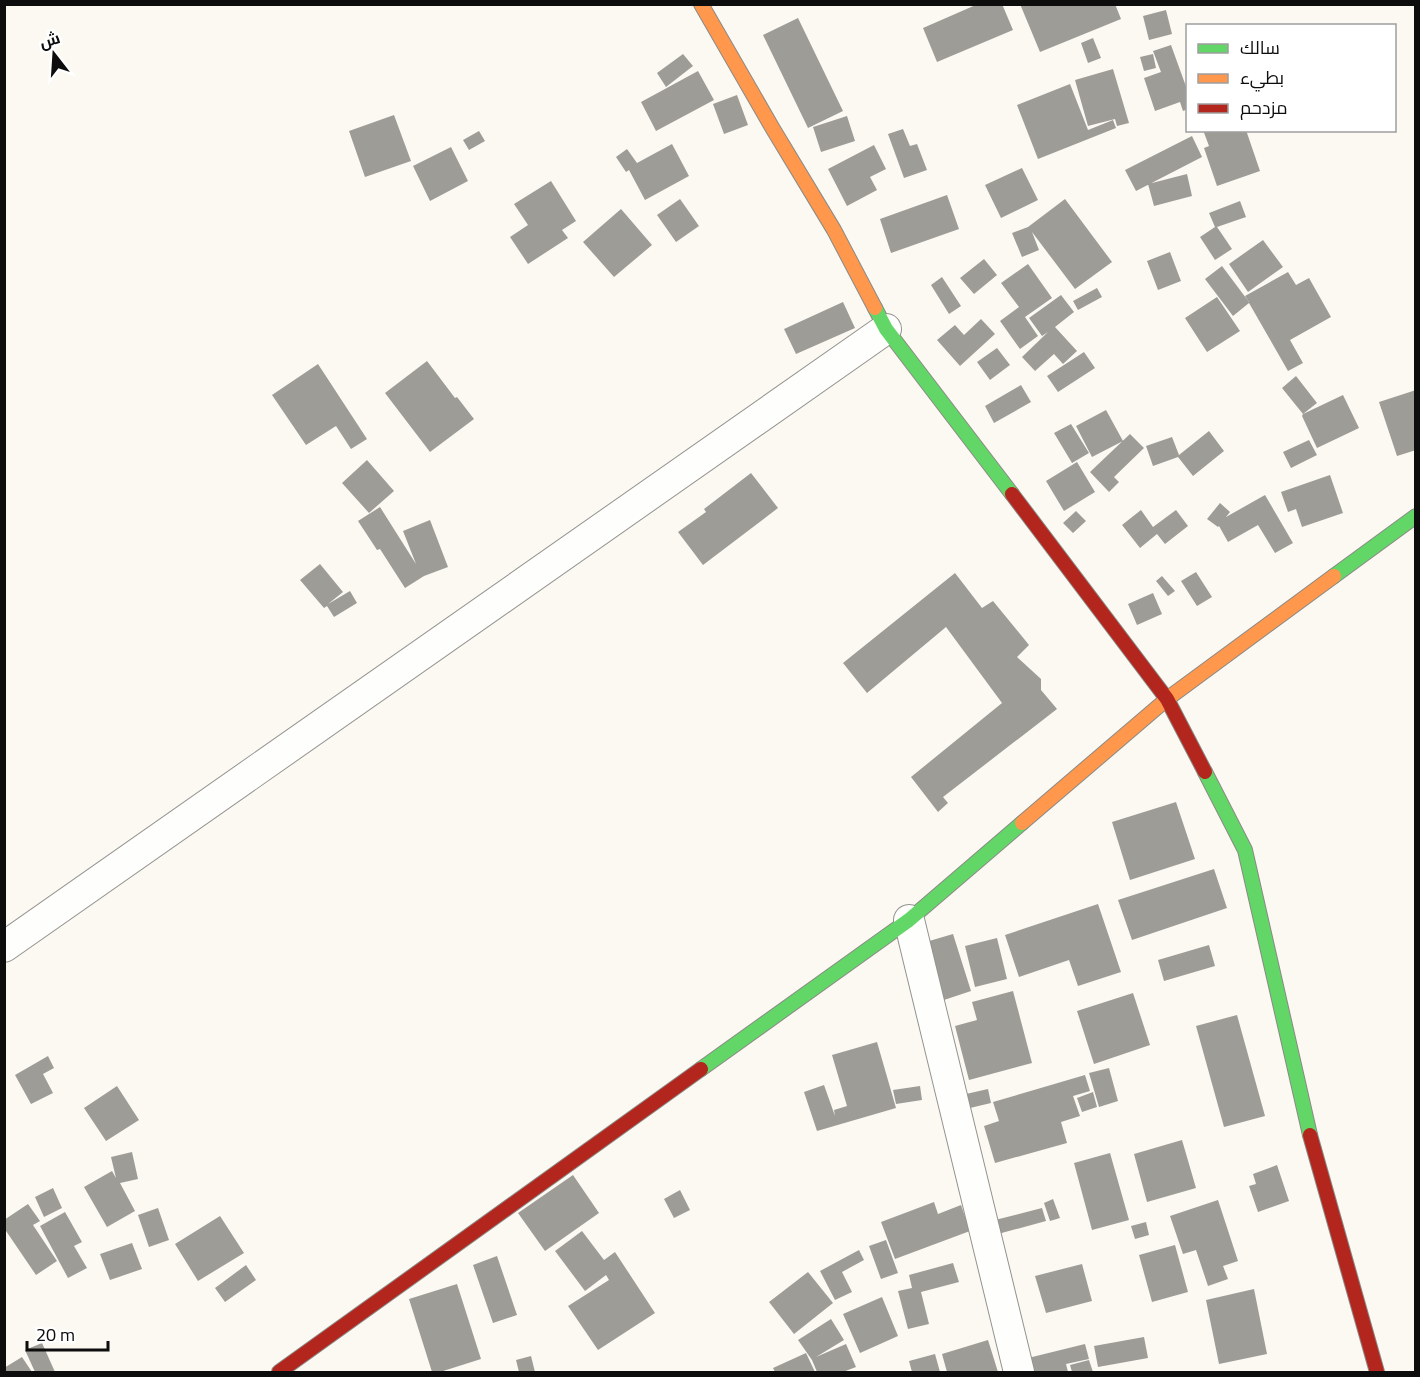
<svg xmlns="http://www.w3.org/2000/svg" width="1420" height="1377" viewBox="0 0 1420 1377" font-family="Georgia,Cairo,serif">
<style>
.building{fill:#9e9c97}
.lines{fill:none;stroke-linecap:round;stroke-linejoin:round}
.street-casing{stroke:#949390;stroke-width:32}
.fast-casing{stroke:#8b8a86;stroke-width:16}
.slow-casing{stroke:#8b8a86;stroke-width:16}
.jam-casing{stroke:#8b8a86;stroke-width:16}
.street{stroke:#fefefd;stroke-width:30}
.fast{stroke:#63d668;stroke-width:14}
.slow{stroke:#ff974d;stroke-width:14}
.jam{stroke:#b3261e;stroke-width:14}
</style>
<rect width="100%" height="100%" fill="#fbf9f1"/>
<!-- building -->
<path class="building" d="M978 4H1002L1013 30 937 62 923 28Z
M1020 4H1115L1121 19 1040 52Z
M1166 10 1172 34 1149 40 1143 16Z
M798 18 843 111 808 128 763 35Z
M1093 38 1101 58 1088 63 1081 43Z
M1171 45 1188 92V109L1183 111 1180 102 1155 111 1144 78 1161 72 1153 51Z
M683 54 693 66 666 87 657 73Z
M1153 54 1156 68 1144 71 1140 57Z
M1113 69 1129 123 1117 126 1115 119 1088 126 1075 80Z
M698 71 714 100 656 131 641 102Z
M1070 84 1088 130 1113 120 1116 128 1038 159 1017 105Z
M737 95 748 125 724 134 713 104Z
M394 115 411 161 365 177 349 131Z
M847 116 855 141 821 152 813 127Z
M903 129 910 146 917 144 927 170 904 178 888 134Z
M1203 130H1246L1260 171 1217 186 1204 148 1209 146Z
M479 131 485 141 469 150 463 140Z
M1192 136 1202 157 1136 191 1125 170Z
M672 144 689 176 645 200 629 170 626 172 616 157 627 149 637 163Z
M874 145 886 169 870 177 877 190 847 206 828 169Z
M451 147 468 181 430 201 413 166Z
M1022 168 1038 200 1001 218 985 185Z
M1187 174 1192 196 1154 206 1148 184Z
M551 181 576 221 562 230 568 238 528 264 510 237 528 225 514 204Z
M947 195 959 229 891 253 880 219Z
M680 199 699 226 676 242 657 215Z
M1065 199 1112 262 1075 289 1032 232 1039 250 1022 257 1012 233 1028 227Z
M1240 201 1246 217 1217 227 1232 249 1215 260 1200 237 1215 227 1209 213Z
M621 209 652 245 614 277 583 242Z
M1263 240 1283 267 1248 292 1229 264Z
M1170 252 1181 281 1158 290 1147 261Z
M984 259 997 275 974 294 960 278Z
M1028 264 1052 298 1025 317 1038 336 1020 349 1000 321 1019 307 1001 283Z
M1222 266 1249 302 1245 296 1288 272 1296 285 1309 278 1331 317 1290 340 1303 363 1288 371 1249 303 1233 316 1205 279Z
M942 277 961 306 949 314 931 285Z
M1097 288 1102 297 1078 310 1073 301Z
M1061 295 1074 312 1055 327 1077 351 1063 364 1054 354 1035 371 1022 357 1048 332 1042 336 1029 318Z
M1217 297 1240 331 1207 352 1185 318Z
M843 302 855 328 796 354 784 329Z
M981 319 995 334 960 366 937 340 955 325 964 335Z
M997 348 1010 365 990 380 977 362Z
M1084 352 1095 368 1058 392 1047 376Z
M427 361 455 398 457 397 474 419 430 452 385 393Z
M318 364 367 439 351 449 336 426 306 445 272 395Z
M1296 376 1317 403 1303 414 1343 395 1359 428 1317 448 1302 416 1303 414 1282 388Z
M1021 385 1031 402 994 423 985 406Z
M1416 390V450L1397 456 1379 402Z
M1106 410 1123 441 1092 457 1076 426Z
M1071 424 1089 453 1072 463 1054 433Z
M1209 431 1224 451 1193 476 1178 457 1153 466 1146 446 1172 437 1179 455Z
M1130 434 1144 448 1114 477 1119 482 1109 492 1090 472Z
M1309 440 1317 455 1291 468 1283 452Z
M367 460 394 491 369 513 342 483Z
M1077 462 1095 492 1064 511 1046 481Z
M751 473 778 508 703 565 678 532 706 512 704 509Z
M1330 475 1343 513 1302 527 1296 509 1288 512 1281 492Z
M1265 495 1293 543 1275 553 1258 525 1228 542 1219 526 1218 527 1207 519 1220 503 1230 512 1226 517Z
M380 507 416 564 403 531 430 520 448 567 424 576 405 588 380 549 377 550 358 521Z
M1141 510 1153 527 1176 510 1188 526 1165 544 1157 534 1140 548 1122 525Z
M1076 511 1086 521 1073 533 1063 523Z
M320 564 343 592 328 604 350 591 357 603 334 617 327 606 324 608 300 580Z
M1196 572 1212 597 1197 606 1181 581Z
M955 573 982 608 993 601 1029 645 1017 657 1041 679V690L1057 709 943 797 948 803 938 812 911 777 1002 703 946 627 867 693 843 663Z
M1162 576 1175 591 1168 596 1156 581Z
M1153 593 1162 614 1137 625 1128 604Z
M1176 802 1195 859 1130 880 1112 822Z
M1214 869 1227 908 1132 940 1118 900Z
M1098 904 1121 972 1078 986 1069 960 1019 977 1005 935Z
M953 934 971 991 938 1002 919 944Z
M997 938 1007 979 975 987 965 946Z
M1209 945 1215 966 1164 981 1158 960Z
M1013 991 1032 1063 969 1080 955 1026 977 1020 972 1002Z
M1133 993 1150 1045 1094 1064 1077 1011Z
M1237 1015 1265 1116 1224 1127 1196 1026Z
M877 1042 896 1108 817 1131 804 1092 824 1085 835 1116 834 1110 847 1106 832 1055Z
M48 1056 54 1068 43 1074 53 1093 31 1104 15 1075Z
M1109 1068 1118 1101 1099 1107 1089 1073Z
M1085 1075 1090 1091 1073 1096 1080 1116 1061 1122 1067 1143 995 1163 984 1126 999 1121 993 1102Z
M117 1086 139 1120 106 1141 84 1108Z
M920 1086 922 1100 896 1104 893 1090Z
M988 1089 991 1103 970 1108 966 1094Z
M1093 1092 1097 1107 1082 1112 1077 1098Z
M1182 1140 1196 1188 1147 1202 1134 1154Z
M132 1152 138 1179 120 1183 135 1211 107 1227 84 1187 112 1171 116 1178 111 1157Z
M1110 1153 1129 1220 1092 1230 1074 1163Z
M1277 1165 1289 1201 1258 1212 1249 1186 1256 1184 1253 1174Z
M573 1175 599 1213 545 1251 518 1213Z
M53 1188 62 1208 44 1217 35 1197Z
M680 1190 690 1210 674 1218 664 1199Z
M1053 1199 1060 1218 1050 1221 1044 1203Z
M1218 1200 1238 1261 1223 1266 1228 1279 1208 1286 1196 1250 1183 1254 1170 1216Z
M934 1202 938 1214 961 1205 970 1231 895 1259 881 1222Z
M28 1204 40 1221 33 1225 57 1261 36 1275 4 1228V1220Z
M158 1208 169 1240 149 1247 138 1215Z
M1042 1208 1046 1221 998 1234 995 1220Z
M65 1212 82 1242 74 1246 87 1268 68 1278 40 1226Z
M220 1216 244 1253 198 1281 175 1244Z
M1146 1222 1149 1235 1135 1239 1131 1226Z
M582 1231 604 1260 615 1252 655 1313 598 1350 568 1306 609 1280 606 1275 585 1291 555 1251Z
M886 1240 898 1273 881 1279 869 1246Z
M132 1243 142 1269 110 1280 100 1254Z
M1175 1245 1188 1292 1152 1302 1139 1255Z
M859 1250 864 1260 842 1272 852 1292 835 1300 820 1271Z
M497 1256 517 1315 493 1323 473 1265Z
M953 1263 959 1282 921 1292 929 1324 908 1329 898 1291 912 1288 909 1275Z
M1082 1264 1092 1301 1046 1313 1035 1276Z
M246 1265 256 1280 225 1302 215 1288Z
M808 1272 833 1303 794 1334 769 1302Z
M457 1284 481 1359 440 1372H432L409 1299Z
M1254 1289 1267 1354 1219 1364 1206 1300Z
M882 1297 898 1336 860 1353 843 1314Z
M831 1319 844 1340 816 1357 846 1344 856 1367 843 1372H817L812 1360 798 1340Z
M1144 1337 1148 1358 1098 1367 1094 1346Z
M988 1340 998 1372H947L942 1354Z
M42 1343 55 1372H35L25 1350Z
M1085 1344 1089 1359 1066 1364 1068 1372H1024L1020 1360Z
M806 1353 815 1372H775L773 1368Z
M935 1354 940 1372H912L909 1361Z
M531 1356 535 1372H519L516 1360Z
M22 1357 32 1372H4V1368Z
M1089 1360 1093 1372H1072L1070 1365Z"/>
<g class="lines">
<!-- street casing -->
<g class="street-casing">
<path id="street" d="M909 920 1019 1372
M4 947 886 329"/>
</g>
<!-- fast casing -->
<g class="fast-casing">
<path id="fast" d="M875 308 886 329 1012 494
M1334 576 1416 516
M1205 772 1245 850 1310 1135
M701 1069 909 920 1022 823"/>
</g>
<!-- slow casing -->
<g class="slow-casing">
<path id="slow" d="M701 4 773 129 834 230 875 308
M1022 823 1167 699 1334 576"/>
</g>
<!-- jam casing -->
<g class="jam-casing">
<path id="jam" d="M1012 494 1167 699 1205 772
M1310 1135 1377 1372
M279 1372 701 1069"/>
</g>
<!-- street -->
<use href="#street" class="street"/>
<!-- fast -->
<use href="#fast" class="fast"/>
<!-- slow -->
<use href="#slow" class="slow"/>
<!-- jam -->
<use href="#jam" class="jam"/>
</g>
<!-- border -->
<rect width="1420" height="1377" fill="none" stroke="#0d0d0d" stroke-width="12"/>
<!-- legend -->
<rect x="1186" y="24" width="210" height="108" fill="#ffffff" stroke="#9e9e9e" stroke-width="1.5"/>
<rect x="1198" y="44" width="30" height="9" fill="#63d668" stroke="#9e9e9e" stroke-width="1.5"/>
<text x="1240" y="54" font-size="18" fill="#0d0d0d">سالك</text>
<rect x="1198" y="74" width="30" height="9" fill="#ff974d" stroke="#9e9e9e" stroke-width="1.5"/>
<text x="1240" y="84" font-size="18" fill="#0d0d0d">بطيء</text>
<rect x="1198" y="104" width="30" height="9" fill="#b3261e" stroke="#9e9e9e" stroke-width="1.5"/>
<text x="1240" y="114" font-size="18" fill="#0d0d0d">مزدحم</text>
<!-- north arrow -->
<g transform="translate(54 54) rotate(343)" stroke="#ffffff" stroke-width="4.5" paint-order="stroke">
<path d="M0-4.5L10 22L0 15L-10 22Z" fill="#0d0d0d"/>
<text y="-9" font-size="16" font-weight="bold" text-anchor="middle" fill="#0d0d0d">ش</text>
</g>
<!-- scale -->
<path d="M27 1341v9h81v-9" fill="none" stroke="#0d0d0d" stroke-width="3"/>
<text x="36" y="1341" font-size="18" fill="#0d0d0d" stroke="#ffffff" stroke-width="4.5" paint-order="stroke">20 m</text>
</svg>
